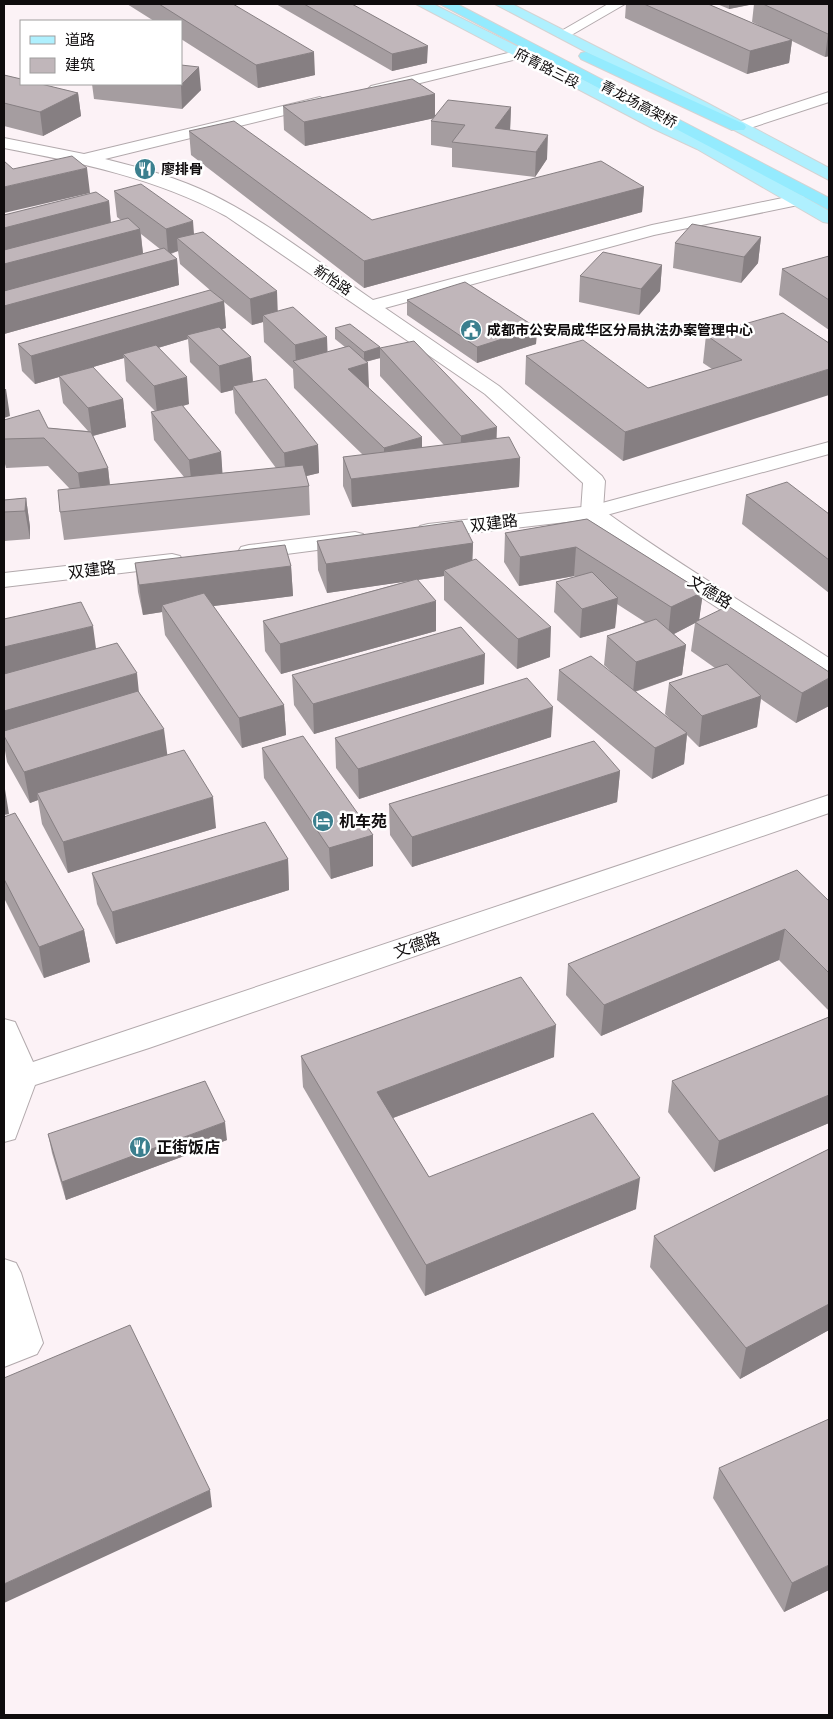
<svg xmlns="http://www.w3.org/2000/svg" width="833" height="1719" viewBox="0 0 833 1719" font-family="'Space Grotesk','Noto Sans SC',sans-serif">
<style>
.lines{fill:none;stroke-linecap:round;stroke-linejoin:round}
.minor-casing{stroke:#b2a9ac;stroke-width:2}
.tertiary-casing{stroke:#b2a9ac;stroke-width:2}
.primary-casing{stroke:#d4d3d3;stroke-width:2}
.trunk-casing{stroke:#d4d3d3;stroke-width:2}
.minor{fill:#fff;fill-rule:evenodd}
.tertiary{fill:#fff;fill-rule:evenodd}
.primary{fill:#aff0fe;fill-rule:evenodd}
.trunk{fill:#94ebfe;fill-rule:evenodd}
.wall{fill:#a59da0;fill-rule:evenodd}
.shaded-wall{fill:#867f82}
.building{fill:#c0b6ba;stroke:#867f82}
.labels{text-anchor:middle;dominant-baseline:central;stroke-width:5;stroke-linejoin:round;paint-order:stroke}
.far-street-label{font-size:14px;fill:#0f0c0d;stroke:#fff}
.far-poi-label{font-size:14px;font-weight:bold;fill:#0f0c0d;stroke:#fff;text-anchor:start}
.street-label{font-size:16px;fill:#0f0c0d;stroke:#fff}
.poi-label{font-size:16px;font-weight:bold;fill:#0f0c0d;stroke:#fff;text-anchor:start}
</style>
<rect width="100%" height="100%" fill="#fcf2f6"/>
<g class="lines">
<!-- minor casing -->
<g class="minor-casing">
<path id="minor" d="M608 4H625L568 37H558L556 34Z
M520 50 525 51 527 54 525 57 376 94 368 89 371 86Z
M829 92V102L744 130H732L730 127 732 124Z
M320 97 328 102 325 105 105 159C141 168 179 178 213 195 269 223 321 264 373 300L652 225 797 195 803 196 806 200 803 204 654 235 385 308 499 386 602 476 605 481 603 510C676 563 754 609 829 658V676L820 674C741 622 660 573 584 517L581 512 583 483 485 394 226 216C156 178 81 163 4 148V138L84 154Z
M829 795V813L149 1048 35 1085 15 1139 4 1142V1019L15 1022 33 1062Z
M4 1259 16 1263 21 1273 43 1343 37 1354 4 1367Z"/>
</g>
<!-- tertiary casing -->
<g class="tertiary-casing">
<path id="tertiary" d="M829 442V454L592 519 428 538 420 536 417 531 420 526 428 524 591 506Z
M355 532 363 534 366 539 363 544 249 559 241 557 238 552 241 547 249 545Z
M172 554 180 556 183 561 180 566 4 587V573Z"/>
</g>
<!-- primary casing -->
<g class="primary-casing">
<path id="primary" d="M416 4H433L709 143 829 211V223L823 222 697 149 652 128Z
M495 4H512L707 103 829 168V180Z"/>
</g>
<!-- trunk casing -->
<g class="trunk-casing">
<path id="trunk" d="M440 4H457L829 198V210Z
M586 52 744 124 746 127 744 130H732L581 59 579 56 581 53Z"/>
</g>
<!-- minor -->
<use href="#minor" class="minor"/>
<!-- tertiary -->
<use href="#tertiary" class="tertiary"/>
<!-- primary -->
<use href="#primary" class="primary"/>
<!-- trunk -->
<use href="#trunk" class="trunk"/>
</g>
<!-- wall -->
<path class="wall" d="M127 4H233L315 75 258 88 181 39V21H154Z
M276 4H352L427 63 392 71Z
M626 4H708L764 28 752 22 754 4H829V56L825 57 792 41 789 63 747 74 625 18Z
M717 4H754L729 9Z
M4 75 78 93 81 116 43 136 4 126Z
M92 84H181L201 90 182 109 94 99Z
M435 94V117L511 107 510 130 547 159 535 177 452 167V148L431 145V121L434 118 305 146 284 130 283 106Z
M189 131 372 220 644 187 642 212 364 288 191 155Z
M114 191 194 234 278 311 327 352 345 347 335 339V328L380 347V358L366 362 369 388 422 448 444 445 380 376V348L497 439 520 458 519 487 352 507 343 486V457L363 455 294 388 293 369 264 342 263 322 252 325 224 302 226 328 222 329 251 357 253 382 318 445 319 473 306 476 309 486 310 515 64 540 60 512 70 489 48 466 6 468 4 460V439L48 428 88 431 63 403 59 377 35 384 22 371 18 344 218 297 180 264 178 251 171 254 177 259 179 285 4 334V215L109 201 111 223 121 220 117 217ZM141 234 160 249 143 254ZM188 339 190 362 221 393 233 390 235 413 276 468 222 473 221 452 183 406 189 404 158 348ZM124 358 126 381 155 411 151 412 154 440 184 477 110 485 108 468 93 436 126 427 123 399 86 369Z
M761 237 758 263 741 283 673 268 675 243Z
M829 256V330L779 295 782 269Z
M662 265 660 291 639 315 579 302 580 276Z
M407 300 537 328 536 344 477 363 407 315Z
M706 335 829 343 623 461 525 384 526 356 648 388 712 369 703 363Z
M746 495 829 514V593L742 524Z
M26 498 30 527V539L4 541V500Z
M587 519 703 592 699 619 829 706 796 723 761 699 757 727 699 747 687 735 684 764 652 779 557 700 559 670 618 678 604 665 607 636 645 622 617 604 615 628 580 638 554 612 556 582 576 577 574 576 519 586 504 562 505 533ZM695 623 691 651 715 668 669 683 665 714 675 724 635 692 682 675 686 645 674 634Z
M317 541 473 543 472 560 550 657 517 669 444 600V576L418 580 436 631 281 674 265 651 263 621 408 581 327 593 318 570Z
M135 563 291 566 293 596 213 606 284 705 286 735 242 748 165 635 162 612 143 615 138 592Z
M4 619 96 649 139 692 167 755 216 828 68 873 42 824 38 800 30 803 7 762 4 745Z
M292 675 484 684 314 734 294 705Z
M551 737 359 799 336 768 335 738Z
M262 748 373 835V866L331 879 264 778Z
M620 771 617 802 412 867 390 835 389 804Z
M4 817 84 930 90 962 44 978 4 898Z
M288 859 289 890 116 944 97 904 92 873Z
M829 901V1011L779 960 601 1036 566 995 568 964Z
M829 1017V1123L714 1172 668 1112 672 1081Z
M301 1056 554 1057 393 1118 429 1177 636 1209 425 1296 303 1087Z
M48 1134 227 1140 66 1200 52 1153Z
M829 1149V1330L740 1379 650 1267 654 1236Z
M719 1468 829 1590 784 1612 713 1498Z"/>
<!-- shaded-wall -->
<path class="shaded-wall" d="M729 4H754L729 9Z
M828 34H829V56L825 57Z
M792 40 789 63 747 74 750 51Z
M428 46 427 63 392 71V54Z
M314 52 315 75 258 88 256 65Z
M199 67 201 90 182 109 181 85Z
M78 93 81 116 43 136 40 112Z
M435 94V118L305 146 304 122Z
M511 107 510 131 495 128Z
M548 135 547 159 535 177 536 152Z
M87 168 90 193 4 213V187Z
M644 187 642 212 364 288V261Z
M109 201 111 227 4 254V228Z
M193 221 195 247 177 238 178 251 168 254 166 229Z
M140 229 143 254 4 292V264Z
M761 237 758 263 741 283 744 257Z
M177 259 179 285 4 334V306Z
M662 265 660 291 639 315 641 289Z
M277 291 278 318 263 315V322L252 325 250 299Z
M224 301 226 328 191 338 187 335 188 339 127 357 123 354 124 358 35 384 31 356Z
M537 328 536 344 477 363V347Z
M327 337 328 364H296L295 345Z
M380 347V358L364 362V352Z
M251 357 253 385 233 386V390L221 393 219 366Z
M368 363 369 391 348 369Z
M829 369V395L623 461 625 432Z
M187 377 189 404 157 413 154 386Z
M4 389H6L10 416 4 418Z
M123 399 126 427 92 436 88 408Z
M497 427 496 455 460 464 461 436Z
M422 437V465L520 458 519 487 352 507 351 479 384 475V448Z
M318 445 319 473 286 481 284 453Z
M221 452 223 480 192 488 189 460Z
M108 468 111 497 82 502 78 473Z
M26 498 30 527V539L25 511Z
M473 543 472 572 444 570V576L327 593 326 564Z
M576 547 574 576 519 586 520 557Z
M291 566 293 596 166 612 162 605V612L143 615 139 585Z
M703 592 699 621 695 622V623L668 637 671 607Z
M618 598 615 628 580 638 582 609Z
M436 601V631L281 674 280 644Z
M93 626 97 656 4 678V647Z
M551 627 550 657 517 669 518 639Z
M686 645 682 675 633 692 636 662Z
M485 654 484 684 314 734 313 704Z
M137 673 140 703 4 736V711Z
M829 678V706L796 723 802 693Z
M761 696 757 727 699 747 702 716Z
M284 705 286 735 242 748 239 718Z
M553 707 551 737 359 799 358 769Z
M164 729 168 760 37 793 38 800 30 803 24 772Z
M687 733 684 764 652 779 655 748Z
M620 771 617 802 412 867V837Z
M4 783 9 814 4 815Z
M213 797 216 828 68 873 63 842Z
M373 835V866L331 879 329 848Z
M288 859 289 890 116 944 112 912Z
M785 929 779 960 601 1036 604 1005Z
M84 930 90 962 44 978 39 947Z
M556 1025 554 1057 377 1124V1092Z
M829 1095V1123L714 1172 719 1141Z
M225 1122 227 1140 66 1200 62 1182Z
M640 1178 636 1209 425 1296 426 1265Z
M829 1304V1330L740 1379 746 1348Z
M210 1490 212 1507 4 1603V1584Z
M829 1565V1590L784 1612 792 1583Z"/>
<!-- building -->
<path class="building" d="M159 4H233L314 52 256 65Z
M304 4H352L428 46 392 54Z
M644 4H708L792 40 750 51Z
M763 4H829V34H828Z
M181 65 199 67 181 85 168 84H181Z
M4 75 21 79V84H41L78 93 40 112 4 103Z
M412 79 435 94 304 122 283 106Z
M448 100 511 107 495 128 548 135 536 152 452 142 465 125 431 121Z
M234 121 372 220 601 161 644 187 364 261 189 131Z
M72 156 87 168 4 187V161L13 169Z
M141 184 193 221 166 229 114 191Z
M96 192 109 201 4 228V215Z
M128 218 140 229 4 264V250Z
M692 224 761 237 744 257 675 243Z
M203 232 277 291 250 299 177 238Z
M164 248 177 259 4 306V291Z
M603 252 662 265 641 289 580 276Z
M829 256V300L782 269Z
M465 282 537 328 477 347 407 300Z
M210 290 224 301 31 356 18 344Z
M293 307 327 337 295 345 263 315Z
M783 313 829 343V369L625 432 526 356 583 340 648 388 742 360 706 335Z
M350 324 380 347 364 352 335 328Z
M219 327 251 357 219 366 187 335Z
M414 341 497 427 461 436 380 348Z
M156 345 187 377 154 386 123 354Z
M349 346 368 363 348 369 422 437 384 448 293 361Z
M93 367 123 399 88 408 59 376Z
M266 379 318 445 284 453 233 386Z
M182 405 221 452 189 460 151 412Z
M39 410 48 428 91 432 108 468 78 473 44 438 4 439V420Z
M509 437 520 458 351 479 343 457Z
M303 465 309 486 60 512 58 490Z
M787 482 829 514V560L746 495Z
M26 498 25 511 4 512V500Z
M587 519 703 592 671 607 576 547 520 557 505 533Z
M462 521 473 543 326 564 317 541Z
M285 545 291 566 139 585 135 563Z
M476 559 551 627 518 639 444 570Z
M592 572 618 598 582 609 556 582Z
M417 579 436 601 280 644 263 621Z
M204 593 284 705 239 718 162 605Z
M81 602 93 626 4 647V619Z
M728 606 829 672V678L802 693 695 622Z
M656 619 686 645 636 662 607 636Z
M461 627 485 654 313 704 292 675Z
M117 643 137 673 4 711V674Z
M591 656 687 733 655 748 559 670Z
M727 664 761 696 702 716 669 683Z
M527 678 553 707 358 769 335 738Z
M138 691 164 729 24 772 4 736V731Z
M303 736 373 835 329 848 262 748Z
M594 741 620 771 412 837 389 804Z
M184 750 213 797 63 842 37 793Z
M15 813 84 930 39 947 4 879V817Z
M265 822 288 859 112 912 92 873Z
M797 870 829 901V973L785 929 604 1005 568 964Z
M521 977 556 1025 377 1092 429 1177 593 1113 640 1178 426 1265 301 1056Z
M829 1017V1095L719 1141 672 1081Z
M205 1081 225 1122 62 1182 48 1134Z
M829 1149V1304L746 1348 654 1236Z
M130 1325 210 1490 4 1584V1378Z
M829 1419V1565L792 1583 719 1468Z"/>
<!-- icons -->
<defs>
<g id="restaurant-disc" transform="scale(1.125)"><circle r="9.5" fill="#3b7f8e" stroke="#fff"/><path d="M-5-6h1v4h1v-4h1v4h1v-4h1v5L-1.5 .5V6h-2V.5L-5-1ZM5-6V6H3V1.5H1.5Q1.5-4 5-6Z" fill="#fff"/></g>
<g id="civic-disc" transform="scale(1.125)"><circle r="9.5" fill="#3b7f8e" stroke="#fff"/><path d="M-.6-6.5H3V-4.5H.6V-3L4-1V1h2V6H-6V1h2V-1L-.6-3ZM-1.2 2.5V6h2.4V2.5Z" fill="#fff"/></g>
<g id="hotel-disc" transform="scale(1.125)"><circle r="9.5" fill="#3b7f8e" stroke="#fff"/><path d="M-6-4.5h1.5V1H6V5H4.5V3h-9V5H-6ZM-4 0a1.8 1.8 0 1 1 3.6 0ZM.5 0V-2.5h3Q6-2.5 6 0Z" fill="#fff"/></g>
</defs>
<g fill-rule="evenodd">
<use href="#restaurant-disc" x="145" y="169"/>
<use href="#civic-disc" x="471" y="330"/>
<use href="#hotel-disc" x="323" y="821"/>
<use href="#restaurant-disc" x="140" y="1147"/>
</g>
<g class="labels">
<!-- far-street labels -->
<g class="far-street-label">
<text transform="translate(547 68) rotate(27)">府青路三段</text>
<text transform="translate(639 104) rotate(28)">青龙场高架桥</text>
<text transform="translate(333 280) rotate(34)">新怡路</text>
</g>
<!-- far-poi labels -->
<g class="far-poi-label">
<text x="161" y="169">廖排骨</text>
<text x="487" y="330">成都市公安局成华区分局执法办案管理中心</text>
</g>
<!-- street labels -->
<g class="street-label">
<text transform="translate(494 523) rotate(-7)">双建路</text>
<text transform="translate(92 570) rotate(-7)">双建路</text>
<text transform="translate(710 592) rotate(31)">文德路</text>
<text transform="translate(417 945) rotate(-19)">文德路</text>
</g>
<!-- poi labels -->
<g class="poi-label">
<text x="339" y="821">机车苑</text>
<text x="156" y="1147">正街饭店</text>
</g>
</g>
<!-- border -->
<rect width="833" height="1719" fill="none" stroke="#0f0c0d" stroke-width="10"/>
<!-- legend -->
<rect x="20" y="20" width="162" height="65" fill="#ffffff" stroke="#9f9e9e"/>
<rect x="30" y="36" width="25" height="8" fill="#aff0fe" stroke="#9f9e9e"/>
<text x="65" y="45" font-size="15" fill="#0f0c0d">道路</text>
<rect x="30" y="58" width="25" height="15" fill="#c0b6ba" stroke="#9f9e9e"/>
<text x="65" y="70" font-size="15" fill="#0f0c0d">建筑</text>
</svg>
